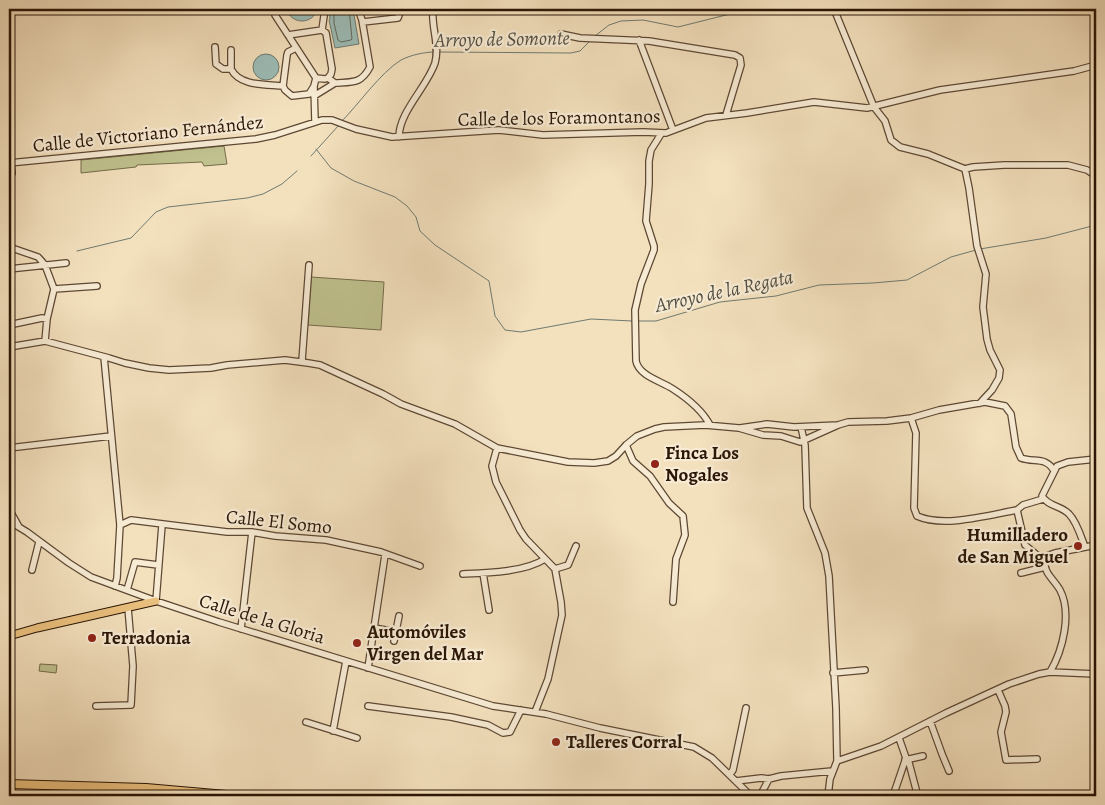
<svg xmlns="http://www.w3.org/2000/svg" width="1105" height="805" viewBox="0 0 1105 805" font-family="Alegreya,serif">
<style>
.green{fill:#bfc18e;stroke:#756c4a}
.water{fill:#9cbcb6;stroke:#6f7a70}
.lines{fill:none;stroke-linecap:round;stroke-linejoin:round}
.shore{stroke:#64695e;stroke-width:1}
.stream{stroke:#6f7a70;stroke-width:1}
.minor-casing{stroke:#5d4834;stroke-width:8}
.major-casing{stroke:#2b1607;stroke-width:9}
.highway-casing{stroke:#2b1607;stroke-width:10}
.minor{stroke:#f7ebd4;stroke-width:5.5}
.major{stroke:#eac07e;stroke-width:7}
.highway{stroke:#eac07e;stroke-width:8}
.poi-dot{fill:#8f2418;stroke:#f7ebd4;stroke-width:2}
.labels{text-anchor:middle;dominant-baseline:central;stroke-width:4.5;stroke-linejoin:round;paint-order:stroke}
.street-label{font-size:19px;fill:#2b1607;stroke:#f7ebd4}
.poi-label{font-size:19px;font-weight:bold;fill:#2b1607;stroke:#f7ebd4;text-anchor:start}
.water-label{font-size:20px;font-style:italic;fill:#535044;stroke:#f7ebd4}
</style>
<rect width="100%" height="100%" fill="#f3e0bd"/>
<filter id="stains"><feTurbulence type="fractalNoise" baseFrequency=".004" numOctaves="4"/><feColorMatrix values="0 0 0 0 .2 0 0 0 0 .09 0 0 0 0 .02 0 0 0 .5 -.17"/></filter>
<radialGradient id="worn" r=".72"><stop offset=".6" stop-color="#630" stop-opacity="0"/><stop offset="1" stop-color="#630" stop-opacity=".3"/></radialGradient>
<!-- green -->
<path class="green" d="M224 146 227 164 204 166 202 162 137 165 136 167 81 173V160Z
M311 277 384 282 381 330 308 325Z
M40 664 57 665 56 673 39 671Z"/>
<!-- water -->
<path class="water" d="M286 9H318C312 25 292 25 286 9Z
M329 9H353L359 44 335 48 329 20 330 19Z
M253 67a13 13 0 1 1 26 0a13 13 0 1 1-26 0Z"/>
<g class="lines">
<!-- shore -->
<path class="shore" d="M334 9V23L338 40 341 42 351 40 352 39 349 9"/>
<!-- stream -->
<path class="stream" d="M595 36 609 25 621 21 643 20 678 27 730 14 782 9
M439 52 571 53 580 51 590 41
M341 122C359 104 380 73 401 60 411 55 424 52 435 52
M316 149 331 168 354 181 395 197 407 206 416 217 420 231 435 245 489 281 495 316 505 330 521 332 591 319 632 321
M311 156 339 125
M980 249 1046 238 1096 225
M77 251 131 238 156 212 168 207 247 198 263 194 282 184 297 171
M638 321H656L720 302 776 296 819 285 873 283 907 280 951 257 976 250"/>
<!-- minor casing -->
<g class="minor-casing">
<path id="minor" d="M273 9 275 15 316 78 325 79 328 78 335 83C353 82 361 84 370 67L362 20 358 9
M325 9 322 30 326 33 332 69 331 74 328 78
M834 9 874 107 885 121 891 140 900 147 928 154 965 169 973 167 1004 165H1068L1087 170 1096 176
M363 22 398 18 401 9
M561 34 580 38 649 41 735 55 740 58 741 65 726 115
M288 35 322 30
M639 40 673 130
M215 47 216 64 223 69H231
M296 48 288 52 287 55 283 86 285 90 292 96 309 94 314 86 316 78
M231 50V69C240 87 267 84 283 86
M314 86 315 122
M314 96 335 83
M661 134 651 150 649 161V184L646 221 654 246V250L641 284 635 310 636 361C639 376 661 381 673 389 687 398 702 410 710 425
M399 137C399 112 427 87 435 63 440 45 431 27 433 9
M9 163 256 139 275 135 322 120H332L356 129 392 137 499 130 543 135 643 132 666 133 706 118 747 113 814 102 867 108 940 90 1074 71 1096 65
M11 163 12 173
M965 169 969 188 977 246 986 274 983 307 987 339 990 350 1000 370 999 378 992 390 980 403
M9 247 38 257 45 265 54 289 47 319 45 341
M9 269 66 263
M54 289 97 286
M9 325 42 318 47 319
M9 349 15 346 45 341 109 358 125 363 149 368 169 370 211 368 227 365 285 360 308 363 320 365 383 394 401 404 455 424 497 448 568 462 594 463 608 461 616 456 626 445 637 436 655 429 664 427 705 425 739 428 763 435 781 436 800 442 838 425
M104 357 120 525 117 578 115 586
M302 361 309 265
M911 418 916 433 914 508 917 516C944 528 989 515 1017 510L1023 505 1043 499
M801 427 805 445 807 508 825 553 829 576 836 708 837 761 830 779 828 796
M740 428 767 424 794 427 838 425 848 422 887 421 911 418 939 410 985 402 1005 406 1011 414 1016 447 1021 458C1034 463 1046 456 1054 471
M626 445 633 461 650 476 669 503 683 516 685 535 676 559 673 602
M9 448 111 436
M497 448 492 466 496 482 520 530 526 539 555 569 561 602 562 615 548 679 535 712
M9 509 19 527
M1017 510 1025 545 1037 555 1045 560
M9 521 27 532 69 563 91 577 156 601 219 622 493 706 546 714 600 728 694 747 712 758 751 796
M120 525 131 520 227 532H252L275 536 326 540 381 552 420 566
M1085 547C1081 537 1077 522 1069 514 1062 506 1047 506 1042 496L1057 466 1068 462 1096 459
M555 569 568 565 576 546
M32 570 39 542
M483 573 489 610
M1021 573 1045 567
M463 574C487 573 525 572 545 559
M127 590 135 562 158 565
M156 601 162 525
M375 628 395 632
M241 629 252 532
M394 641 399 616
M368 668 385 555
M1050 672C1063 650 1072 613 1060 590 1054 579 1043 573 1045 560L1049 555 1055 553 1096 545
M833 673 865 670
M998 690 1005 706 1006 712 1001 732 1006 760 1037 759
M96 706 131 705 133 666 128 608
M368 706 451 717 488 725 503 733 510 732 521 710
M930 721 942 754 949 771
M306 722 357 738
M333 731 346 661
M908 759 917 793
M905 760 923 756
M837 761 881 746 946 713 1009 684 1039 674 1050 672 1096 674
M730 774 733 770 746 708
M736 781 761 778 769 779 781 776 832 771
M760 796 769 779
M893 796 906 758 899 738"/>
</g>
<!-- major casing -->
<g class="major-casing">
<path id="major" d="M9 636 37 628 156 601"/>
</g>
<!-- highway casing -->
<g class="highway-casing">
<path id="highway" d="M9 784 146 788 238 796"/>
</g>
<!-- minor -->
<use href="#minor" class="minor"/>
<!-- major -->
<use href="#major" class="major"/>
<!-- highway -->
<use href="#highway" class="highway"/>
</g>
<!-- markers -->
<g class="poi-dot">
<circle cx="655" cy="464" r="5"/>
<circle cx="1078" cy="546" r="5"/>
<circle cx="92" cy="638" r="5"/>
<circle cx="357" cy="643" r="5"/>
<circle cx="556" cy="742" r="5"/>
</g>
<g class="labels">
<!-- street labels -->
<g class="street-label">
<text transform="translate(559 118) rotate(-1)">Calle de los Foramontanos</text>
<text transform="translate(148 134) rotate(-6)">Calle de Victoriano Fernández</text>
<text transform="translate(279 522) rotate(6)">Calle El Somo</text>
<text transform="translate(262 619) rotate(17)">Calle de la Gloria</text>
</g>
<!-- poi labels -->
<g class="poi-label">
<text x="665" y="453">Finca Los<tspan x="665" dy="22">Nogales</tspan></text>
<text x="1068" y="535" text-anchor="end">Humilladero<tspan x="1068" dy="22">de San Miguel</tspan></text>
<text x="367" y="632">Automóviles<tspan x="367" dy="22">Virgen del Mar</tspan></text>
<text x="102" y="638">Terradonia</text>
<text x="566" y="742">Talleres Corral</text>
</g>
<!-- water labels -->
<g class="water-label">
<text transform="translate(502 39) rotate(-1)">Arroyo de Somonte</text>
<text transform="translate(724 291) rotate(-12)">Arroyo de la Regata</text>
</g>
</g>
<!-- margin -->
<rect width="1105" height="805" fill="none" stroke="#f3e0bd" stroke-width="30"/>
<rect x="10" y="10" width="1085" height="785" fill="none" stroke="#2b1607" stroke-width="2.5"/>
<rect x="15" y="15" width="1075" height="775" fill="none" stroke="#2b1607"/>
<rect width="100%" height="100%" filter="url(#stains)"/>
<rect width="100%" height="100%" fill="url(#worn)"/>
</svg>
